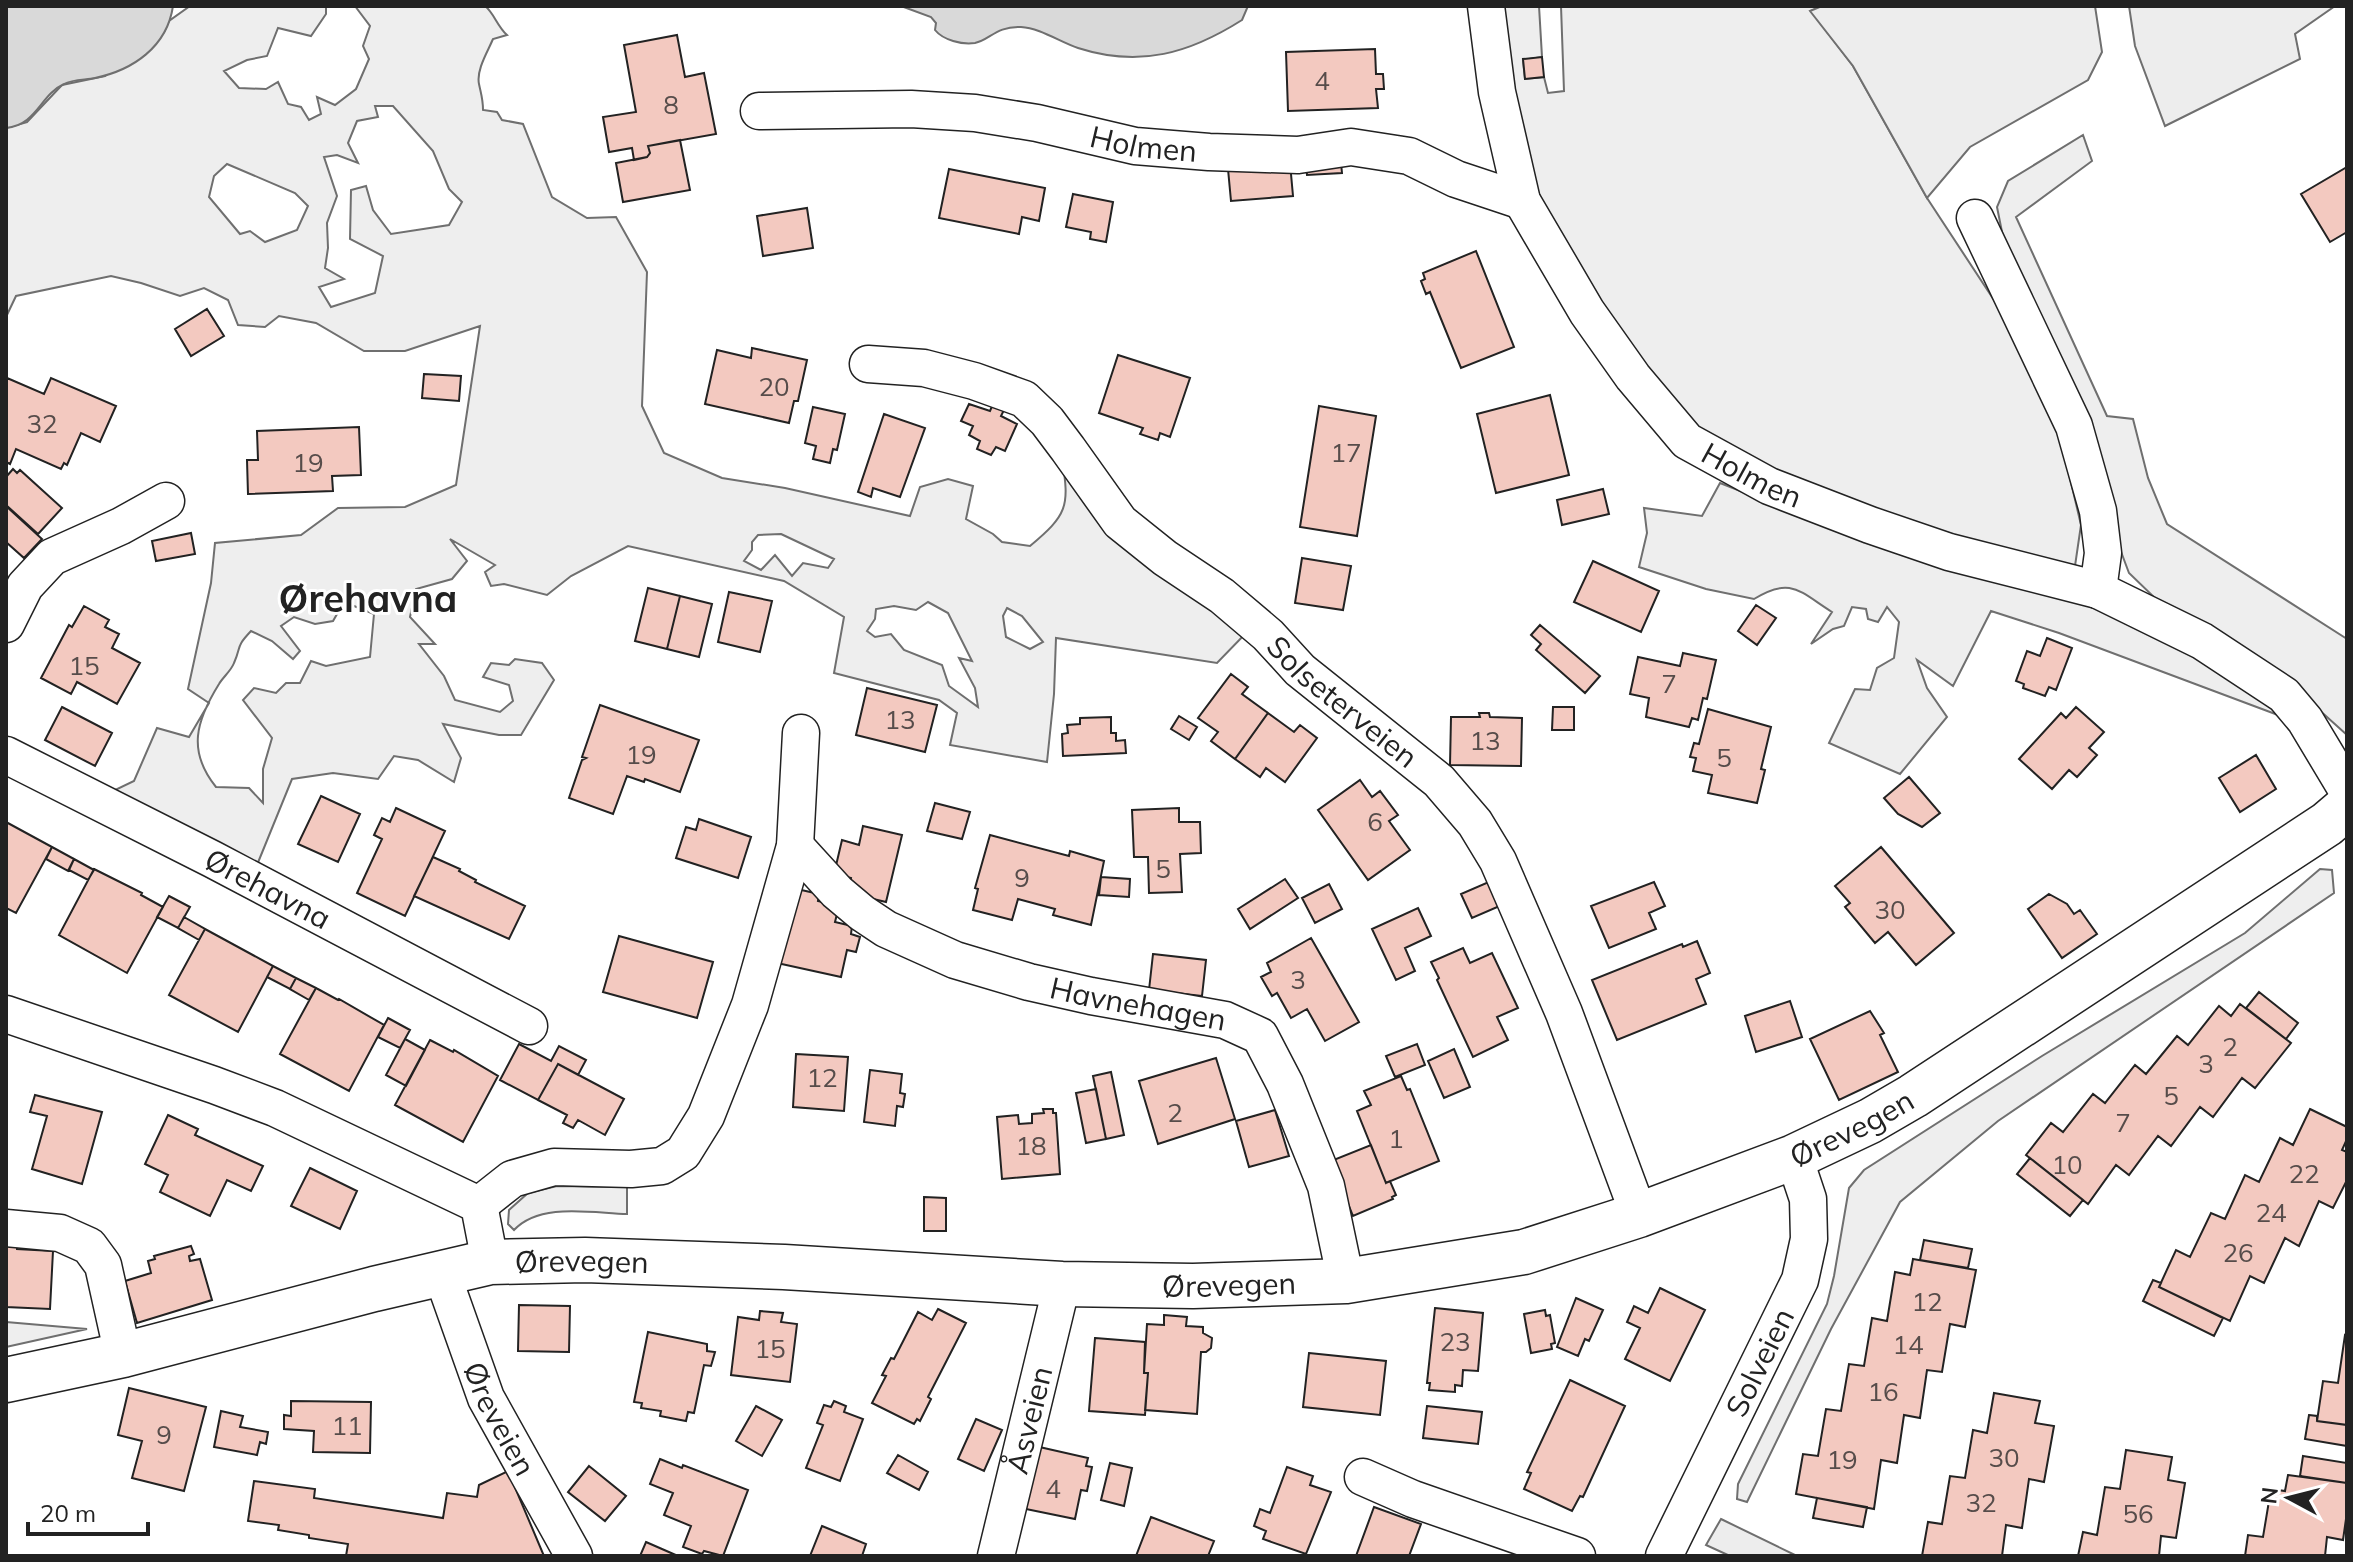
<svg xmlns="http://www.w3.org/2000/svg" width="2353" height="1562" viewBox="0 0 2353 1562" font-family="Mulish,sans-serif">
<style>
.green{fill:#eee;stroke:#6f6f6f;stroke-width:2;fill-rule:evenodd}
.parking{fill:#ededed;stroke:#6f6f6f;stroke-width:2}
.water{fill:#d9d9d9;stroke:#6f6f6f;stroke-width:2}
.building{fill:#f3c9c0;stroke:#222;stroke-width:2}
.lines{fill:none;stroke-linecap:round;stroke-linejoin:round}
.street-casing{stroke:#222;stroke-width:39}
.secondary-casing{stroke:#222;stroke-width:47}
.street{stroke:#fff;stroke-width:36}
.secondary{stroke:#fff;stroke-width:44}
.labels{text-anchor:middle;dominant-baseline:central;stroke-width:6;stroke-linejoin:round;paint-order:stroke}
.number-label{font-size:26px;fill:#564c4a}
.street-label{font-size:30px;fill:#222;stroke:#fff}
.district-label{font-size:38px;font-weight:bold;fill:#222;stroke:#fff}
</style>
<rect width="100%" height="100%" fill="#fff"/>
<!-- green -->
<path class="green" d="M190 6H326V14L311 36 278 28 267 56 247 60 224 71 239 88 266 89 278 82 288 104 301 107 309 120 321 114 317 97 335 105 356 89 369 59 363 46 370 26 355 6H485C494 13 497 26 507 35L493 39C488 51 476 70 479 84 481 94 483 99 483 110L497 112 502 120 523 124 552 197 587 218 616 217 647 272 642 406 664 453 722 478 785 488 910 516 920 487 948 479 973 486 966 519 993 534 1002 542 1030 546C1067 515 1070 507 1062 459L1248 631 1217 663 1056 638 1054 694 1047 762 950 745 957 713 939 700 834 673 844 617 784 581 628 546 571 576 547 595 504 584 491 586 485 572 495 565 450 539 467 561 452 579 416 589 410 617 435 644H419L444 676 455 700 500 712 513 701 509 685 483 677 491 663 509 665 515 659 542 663 554 680 521 735H499L443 724 461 758 454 782 418 760 394 756 378 779 333 773 292 779 257 865 115 790 134 781 157 728 189 737 209 703 188 689 211 583 215 543 301 535 338 508 405 507 456 485 480 326 405 351H364L316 323 279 316 265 327 238 325 228 300 204 288 180 296 141 283 111 276 16 296 6 317V128L27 122 62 85 105 76 164 32 169 21ZM375 106H393L433 151 449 189 462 202 449 225 391 234 373 210 366 186 351 190 350 239 383 256 375 293 331 307 319 287 344 279 325 268 328 248 327 223 337 196 324 157 337 155 358 163 348 143 357 121 378 117ZM227 164 295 193 308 206 297 230 265 242 250 231 240 234 209 197 214 176ZM781 534 834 559 828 568 803 563 792 576 775 555 761 570 744 561 752 550V542L758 535ZM344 602 374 614 370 657 326 666 311 661 300 683H286L276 693 254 688 243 700 272 738 263 769V803L249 788 216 787C187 751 196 721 219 684 223 677 231 671 234 663 242 645 235 648 251 631L272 641 293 659 300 651 281 626 294 617 315 624 333 621ZM928 602 948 613 972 661 959 658 975 688 978 707 949 686 942 665 904 650 891 634 875 637 867 631 875 619 876 609 894 606 916 610ZM1007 608 1022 616 1043 642 1030 649 1006 637 1003 616Z
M1496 6H1539L1542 57 1523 60 1525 79 1544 77 1548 93 1564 91 1561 6H1822L1811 11 1853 66 1927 198 2011 326 2058 427 2081 525 2075 566 1910 527 1714 444 1663 389 1601 311 1529 178Z
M2083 135 2092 161 2016 217 2107 416 2133 419 2148 478 2167 524 2347 639V735L2278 673 2159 602 2129 573 2003 237 1997 207 2008 181Z
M1720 483 1771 503 2131 616 2251 688 2278 715 2059 633 1991 611 1953 686 1917 660 1927 688 1947 717 1900 774 1829 743 1855 689 1870 690 1877 668 1894 658 1899 622 1887 607 1878 622 1868 619 1866 609 1852 607 1844 626 1833 629 1811 644 1832 612C1800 592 1791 576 1754 599L1706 589 1639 567 1647 533 1644 508 1702 516Z
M2320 869 2332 870 2334 893 1998 1121 1900 1202 1831 1329 1747 1502 1737 1499 1738 1484 1827 1304 1834 1276 1849 1188 1864 1170 2042 1056 2245 933Z
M557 1186 627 1187V1214C592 1213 540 1202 514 1230L508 1224 509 1210 528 1193Z
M6 1322 87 1329 6 1347Z"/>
<!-- parking -->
<path class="parking" d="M1822 6H2095L2102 52 2088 80 1970 147 1927 198 1853 66 1810 11Z
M2129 6H2335L2295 34 2300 59 2165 126 2135 46Z
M1721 1519 1797 1556H1730L1706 1545Z"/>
<!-- water -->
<path class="water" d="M6 6H173C167 47 133 70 95 78 86 80 73 79 64 84 40 95 37 125 6 128Z
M901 6H1248L1242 20C1190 53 1140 68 1078 48 1060 42 1040 28 1021 27 996 26 990 40 975 43 962 45 943 40 935 30L936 23 931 17Z"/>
<!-- building -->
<path class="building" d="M677 35 685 77 704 73 716 134 648 146 650 153 647 157 634 160 632 148 609 152 603 117 636 112 624 45Z
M1375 49 1376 74H1383L1384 89H1376L1378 108 1288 111 1286 52Z
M1542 57 1544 77 1525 79 1523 59Z
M680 140 690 190 623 202 616 163 647 157 650 153 648 146Z
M1340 153 1342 173 1307 175 1305 156Z
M1290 163 1293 196 1231 201 1228 169Z
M2347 167V232L2330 242 2301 194Z
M949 169 1045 188 1039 221 1022 217 1019 234 939 218Z
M1073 194 1113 202 1106 242 1090 239 1091 232 1066 227Z
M807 208 813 248 763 256 757 216Z
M1476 251 1514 347 1461 368 1430 292 1426 294 1421 281 1425 279 1423 273Z
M207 309 224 336 191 356 175 329Z
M752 348 807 360 798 401H794L789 423 705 404 717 350 751 358Z
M1118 355 1190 378 1170 437 1160 433 1158 440 1140 434 1143 428 1099 413Z
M424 374 461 376 459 401 422 398Z
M7 378 44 394 51 378 116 406 100 442 81 433 67 465 64 463 61 469 16 449 10 464 6 462Z
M1550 395 1569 475 1496 493 1477 414Z
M969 404 990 411 993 404 1004 410 1001 416 1017 424 1005 451 996 447 991 455 977 449 980 441 969 435 973 426 961 421Z
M1319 406 1376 416 1357 536 1300 527Z
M813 407 845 414 837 450 833 449 830 463 813 459 816 446 805 443Z
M884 414 925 428 900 497 873 488 871 497 858 492Z
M359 427 361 475 332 476 333 491 248 494 247 460H258L257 431Z
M13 469 17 473 20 470 62 508 38 534 6 505V477Z
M1603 489 1609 514 1562 525 1557 500Z
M6 506 42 539 24 558 6 542Z
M191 533 195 554 156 561 152 541Z
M1302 558 1351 566 1343 610 1295 603Z
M1593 561 1659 591 1641 632 1574 602Z
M648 588 680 596 667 649 635 641Z
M729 592 772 601 760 652 718 642Z
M680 596 712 604 699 657 667 649Z
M1756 605 1776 618 1757 645 1738 631Z
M84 606 109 620 105 627 119 634 112 648 140 663 117 704 77 682 71 694 41 678 69 625 72 627Z
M1540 625 1600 676 1585 693 1536 650 1541 644 1531 635Z
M2047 638 2072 648 2056 690 2049 687 2045 696 2023 688 2024 684 2016 681 2027 651 2040 656Z
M1683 653 1716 660 1707 699 1703 698 1698 720 1692 718 1689 727 1646 717 1649 698 1630 694 1638 657 1680 666Z
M1231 674 1248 687 1242 694 1268 713 1235 759 1211 741 1218 732 1198 718Z
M867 688 937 705 925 752 856 735Z
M600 705 699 740 680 792 645 779 644 782 627 776 613 814 569 798 582 760 586 758 582 757Z
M62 707 112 733 95 766 45 740Z
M1553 707H1574V730H1552Z
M2076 707 2104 732 2089 748 2097 755 2077 777 2069 770 2052 789 2019 759 2061 713 2066 718Z
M1708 709 1771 727 1761 769 1765 770 1757 803 1708 793 1712 775 1693 771 1696 758 1690 757 1694 743 1699 744Z
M1268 713 1294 732 1300 725 1317 738 1285 782 1266 768 1260 777 1235 759Z
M1479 713H1489L1490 717 1522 718 1521 766 1450 765 1451 717H1480Z
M1179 716 1197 727 1189 740 1171 729Z
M1111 717V733H1116V741L1125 740 1126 753 1063 756 1062 734 1068 733 1067 725 1080 724V718Z
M2256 755 2276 789 2240 812 2219 778Z
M1909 777 1940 813 1922 827 1898 814 1884 798Z
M1360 780 1372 797 1380 791 1398 815 1389 821 1410 850 1368 880 1318 810Z
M321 796 360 814 338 862 298 844Z
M935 803 970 812 962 839 927 831Z
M396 808 445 831 405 916 357 893 382 839 374 835 382 818 390 822Z
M1179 808V822H1200L1201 853 1180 854 1182 892 1149 893 1148 857H1134L1132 810Z
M699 819 751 837 738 878 676 858 686 827 696 830Z
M6 822 52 847 16 913 6 908Z
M863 826 902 835 886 902 848 893 851 878 834 874 842 840 859 845Z
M990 835 1069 856 1070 851 1104 861 1091 925 1053 915 1055 909 1018 899 1012 920 973 910 978 889 975 888Z
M52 847 74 859 68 871 46 859Z
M1881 847 1954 933 1916 965 1888 932 1875 943 1845 907 1850 903 1835 886Z
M433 857 460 869 459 871 476 880 475 882 525 906 509 939 414 896Z
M74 859 94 870 88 880 69 870Z
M94 869 142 893 141 895 163 907 127 973 59 935Z
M1101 877 1130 879 1129 897 1099 895Z
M1285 879 1298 898 1250 929 1238 909Z
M1491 881 1502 905 1472 918 1461 894Z
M1654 882 1665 906 1649 913 1656 929 1609 948 1591 906Z
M1329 884 1342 909 1315 923 1302 898Z
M797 889 819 894 818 901 839 906 835 922 852 926 851 934 860 937 856 952 847 950 841 977 777 963Z
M2049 894 2067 904 2074 914 2080 910 2097 934 2062 958 2028 909Z
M169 896 190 907 178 928 157 917Z
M1418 908 1431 936 1405 948 1415 971 1396 980 1372 929Z
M184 917 205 929 199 940 178 928Z
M205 929 273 966 238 1032 169 995Z
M619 936 713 962 697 1018 603 992Z
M1311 938 1359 1022 1325 1041 1307 1009 1291 1018 1277 993 1272 996 1261 977 1271 972 1267 963Z
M1697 941 1710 973 1696 979 1706 1004 1617 1040 1592 980 1682 944 1683 947Z
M1463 948 1470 963 1492 953 1518 1008 1497 1017 1508 1040 1473 1057 1437 980 1439 978 1431 962Z
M1153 954 1206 960 1202 996 1149 990Z
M273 966 296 978 290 989 267 977Z
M296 978 316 988 309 1000 290 989Z
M316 988 338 1000 339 999 384 1025 349 1091 280 1054Z
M2259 992 2298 1023 2286 1039 2246 1008Z
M1790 1001 1802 1037 1756 1052 1745 1016Z
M2240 1004 2291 1043 2255 1088 2242 1078 2213 1117 2200 1107 2171 1146 2158 1136 2129 1175 2116 1165 2088 1204 2026 1155 2051 1123 2063 1132 2093 1094 2105 1103 2135 1065 2146 1074 2177 1036 2188 1045 2219 1006 2231 1016Z
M1870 1011 1884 1033 1880 1035 1898 1072 1839 1100 1810 1039Z
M388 1018 410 1030 400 1048 378 1037Z
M405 1039 425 1050 406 1086 386 1075Z
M430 1040 453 1052 454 1050 498 1076 463 1142 395 1105Z
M519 1044 551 1061 559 1046 586 1060 578 1075 558 1064 538 1100 500 1080Z
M1417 1044 1425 1065 1395 1077 1386 1056Z
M1454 1049 1470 1087 1444 1098 1428 1061Z
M796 1054 848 1057 844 1111 793 1107Z
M1216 1058 1235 1119 1158 1144 1139 1081Z
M558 1064 624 1099 605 1135 578 1120 573 1128 563 1123 567 1115 538 1100Z
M870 1070 902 1074 900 1093 905 1094 903 1107 897 1106 895 1126 864 1122Z
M1111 1072 1124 1135 1106 1139 1093 1076Z
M1401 1076 1407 1090 1410 1089 1439 1161 1386 1183 1357 1111 1371 1105 1364 1091Z
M1096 1089 1106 1139 1086 1143 1076 1093Z
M35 1095 102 1112 82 1184 32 1169 47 1116 30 1112Z
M1043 1109H1053V1113H1056L1060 1174 1002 1179 997 1117 1018 1115 1019 1124 1032 1123V1114L1044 1113Z
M2310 1109 2347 1127V1139L2342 1150 2347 1152V1180L2333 1208 2319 1201 2299 1246 2285 1238 2264 1283 2250 1276 2230 1321 2159 1287 2176 1250 2190 1257 2211 1213 2225 1219 2245 1175 2259 1182 2280 1138 2293 1145Z
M1275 1110 1289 1156 1249 1167 1236 1121Z
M168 1115 198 1129 195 1135 263 1166 251 1191 227 1180 210 1216 160 1192 168 1175 145 1164Z
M1371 1145 1386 1183 1390 1181 1396 1195 1392 1197 1393 1199 1353 1216 1331 1161Z
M2030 1158 2083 1200 2070 1216 2017 1174Z
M310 1168 357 1191 340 1229 291 1206Z
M924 1197 946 1198V1231H924Z
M1924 1240 1972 1249 1968 1268 1920 1260Z
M6 1242H17V1249L53 1251 50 1309 6 1307Z
M191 1246 194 1254 189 1256 190 1261 200 1259 212 1300 137 1323 125 1281 151 1273 148 1261 155 1259 154 1256Z
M1913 1259 1976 1270 1965 1327 1950 1324 1942 1372 1927 1370 1920 1418 1904 1415 1897 1463 1881 1460 1874 1509 1796 1494 1803 1454 1818 1456 1826 1409 1841 1411 1849 1364 1864 1366 1872 1318 1887 1321 1895 1272 1910 1275Z
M2153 1280 2161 1283 2159 1287 2223 1318 2214 1336 2143 1301Z
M1660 1288 1705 1310 1670 1381 1625 1359 1640 1328 1627 1322 1634 1306 1648 1313Z
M1576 1298 1603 1310 1589 1341 1585 1339 1578 1356 1557 1347Z
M519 1305 570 1306 569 1352 518 1351Z
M1435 1308 1483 1313 1478 1371 1463 1370 1462 1386 1455 1385V1392L1429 1390 1430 1383H1427Z
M938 1309 966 1323 928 1397 931 1399 920 1421 917 1419 914 1424 872 1403 886 1376 882 1375 891 1358 894 1359 918 1312 932 1320Z
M1545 1310 1546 1316 1550 1315 1555 1343 1551 1344 1552 1349 1531 1353 1524 1314Z
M760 1311 783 1313 781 1322 797 1324 790 1382 731 1375 738 1317 759 1320Z
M1164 1315 1187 1317 1186 1326 1203 1327V1333L1212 1338 1211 1348 1206 1352H1201L1197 1414 1145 1410 1148 1373H1144L1147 1324 1164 1325Z
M648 1332 707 1344V1351L715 1352 711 1366 704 1365 694 1413 688 1412 686 1421 660 1416 661 1411 641 1408 642 1403 634 1402Z
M2345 1335 2347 1336V1425L2317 1421 2323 1381 2338 1383Z
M1095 1338 1145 1342 1144 1373H1148L1145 1415 1089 1411Z
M1309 1353 1386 1361 1380 1415 1303 1407Z
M1570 1380 1625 1406 1583 1497 1580 1496 1572 1511 1524 1489 1531 1473 1527 1472Z
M129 1388 206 1407 184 1491 132 1478 142 1441 118 1435Z
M1994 1393 2040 1401 2035 1423 2054 1426 2044 1482 2029 1479 2022 1528 2006 1525 2002 1556H1922L1928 1522 1942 1524 1950 1476 1965 1478 1973 1430 1987 1433Z
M291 1401 371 1402 370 1453 313 1452 314 1431 284 1429V1415L291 1416Z
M834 1401 846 1406 844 1412 863 1419 840 1481 806 1468 823 1425 817 1423 824 1405 831 1407Z
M756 1406 782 1420 762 1456 736 1441Z
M1427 1406 1482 1412 1478 1444 1423 1438Z
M221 1411 243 1416 240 1427 268 1432 266 1444 260 1442 257 1455 214 1447Z
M2309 1415 2317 1416V1421L2347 1425V1446L2305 1439Z
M976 1419 1002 1430 984 1471 958 1459Z
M1035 1446 1088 1458 1086 1466 1092 1467 1087 1491 1081 1490 1075 1519 1021 1508Z
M2126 1450 2172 1457 2168 1480 2185 1483 2176 1538 2161 1536 2159 1556H2078L2083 1532 2097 1535 2105 1487 2120 1489Z
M898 1455 928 1472 919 1490 887 1473Z
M2303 1456 2347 1463V1483L2300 1476Z
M660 1459 682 1468 683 1465 748 1490 723 1556 704 1551 702 1554 683 1547 691 1526 664 1515 673 1493 650 1484Z
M1110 1463 1132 1468 1124 1506 1101 1500Z
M589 1466 626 1496 605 1521 568 1492Z
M1287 1467 1313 1476 1310 1485 1331 1492 1306 1554 1263 1539 1266 1531 1254 1526 1260 1509 1270 1513Z
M508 1471 544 1556H346L348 1544 309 1538V1535L278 1530 279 1525 248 1521 254 1481 315 1489 314 1498 443 1518 447 1493 477 1497 479 1485Z
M2288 1475 2347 1483V1512L2343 1540 2327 1537 2325 1556H2245L2248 1535 2263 1537 2271 1489 2285 1491Z
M1817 1498 1867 1507 1863 1527 1813 1518Z
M1374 1507 1421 1524 1409 1556H1356Z
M1151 1517 1214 1541 1208 1556H1136Z
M822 1526 866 1544 862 1556H810Z
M646 1542 678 1556H640Z"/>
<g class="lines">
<!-- street casing -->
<g class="street-casing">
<g id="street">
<path id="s1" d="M1486 6 1497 92 1522 201 1587 312 1633 377 1687 441 1769 486 1870 525 1949 552 2098 590"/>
<path id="s2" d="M759 111 911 109 975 113 1037 123 1135 146 1209 152 1298 155 1351 147 1409 156 1456 179 1522 201"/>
<path d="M1975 218 2074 426 2098 511 2103 553 2098 590 2202 641 2284 695 2305 720 2347 790"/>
<path id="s3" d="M868 364 924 368 974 381 1024 399 1047 421 1068 449 1120 522 1165 558 1222 596 1268 635 1300 670 1439 781 1475 823 1498 861 1564 1013 1639 1215"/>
<path d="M6 624 25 586 52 557 121 526 166 501"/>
<path id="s4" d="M6 755 212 859 529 1026"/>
<path id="s5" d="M795 846 837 892 862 913 886 929 955 960 1029 982 1091 996 1225 1020 1260 1036 1285 1084 1326 1186 1346 1281"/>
<path d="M6 1014 214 1085 275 1108 479 1205 490 1262"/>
<path d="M479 1205 512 1179 554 1167 631 1169 662 1166 683 1153 706 1116 750 1005 795 846 801 733"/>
<path d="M6 1228 60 1233 89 1246 103 1265 123 1355"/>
<path id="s6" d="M442 1274 486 1398 574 1556"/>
<path d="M1363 1477 1413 1499 1577 1556"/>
<path id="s7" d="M996 1556 1062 1284"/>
<path id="s8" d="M1664 1556 1800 1280 1809 1239 1808 1199 1794 1157"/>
</g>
</g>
<!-- secondary casing -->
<g class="secondary-casing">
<g id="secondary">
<path id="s9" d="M6 1380 123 1355 374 1289 490 1262 585 1260 784 1267 1062 1284 1193 1286 1346 1281 1524 1252 1639 1215 1794 1157 1870 1121 1913 1096 2327 824 2347 807"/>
</g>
</g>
<!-- street -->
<use href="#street" class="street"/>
<!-- secondary -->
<use href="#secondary" class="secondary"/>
</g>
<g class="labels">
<!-- number labels -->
<g class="number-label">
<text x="1322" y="80">4</text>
<text x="671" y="104">8</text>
<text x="774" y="386">20</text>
<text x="42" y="423">32</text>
<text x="1346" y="452">17</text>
<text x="308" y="462">19</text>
<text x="84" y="665">15</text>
<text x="1669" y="683">7</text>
<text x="900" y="719">13</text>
<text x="1485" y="740">13</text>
<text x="641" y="754">19</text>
<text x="1724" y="757">5</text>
<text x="1375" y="821">6</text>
<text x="1163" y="868">5</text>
<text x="1022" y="877">9</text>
<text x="1890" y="909">30</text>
<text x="1298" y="979">3</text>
<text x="2230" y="1046">2</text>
<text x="2206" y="1063">3</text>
<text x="822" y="1077">12</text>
<text x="2171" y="1095">5</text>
<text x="1175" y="1112">2</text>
<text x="2123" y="1122">7</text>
<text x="1396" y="1138">1</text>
<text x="1031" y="1145">18</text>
<text x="2067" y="1164">10</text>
<text x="2304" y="1173">22</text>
<text x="2271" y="1212">24</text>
<text x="2238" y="1252">26</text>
<text x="1927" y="1301">12</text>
<text x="1455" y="1341">23</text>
<text x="1908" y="1344">14</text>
<text x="770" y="1348">15</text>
<text x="1883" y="1391">16</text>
<text x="347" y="1425">11</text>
<text x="164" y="1434">9</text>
<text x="2004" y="1457">30</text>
<text x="1842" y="1459">19</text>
<text x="1053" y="1488">4</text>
<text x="1981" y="1502">32</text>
<text x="2138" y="1513">56</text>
</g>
<!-- street labels -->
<g class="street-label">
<text stroke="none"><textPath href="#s2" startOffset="388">Holmen</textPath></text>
<text stroke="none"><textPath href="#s1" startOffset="564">Holmen</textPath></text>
<text stroke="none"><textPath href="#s3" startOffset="604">Solseterveien</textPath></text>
<text stroke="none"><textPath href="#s4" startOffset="294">Ørehavna</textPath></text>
<text stroke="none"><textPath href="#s5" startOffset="388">Havnehagen</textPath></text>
<text stroke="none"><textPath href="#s9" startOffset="1886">Ørevegen</textPath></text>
<text stroke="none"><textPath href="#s9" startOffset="590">Ørevegen</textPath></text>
<text stroke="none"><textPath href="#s9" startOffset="1238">Ørevegen</textPath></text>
<text stroke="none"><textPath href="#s8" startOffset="216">Solveien</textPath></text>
<text stroke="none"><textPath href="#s6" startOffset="156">Øreveien</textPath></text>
<text stroke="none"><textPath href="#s7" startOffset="140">Åsveien</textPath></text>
</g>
<!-- district labels -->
<g class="district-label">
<text x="368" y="598">Ørehavna</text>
</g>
</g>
<!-- border -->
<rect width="2353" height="1562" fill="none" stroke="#222222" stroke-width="16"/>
<!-- north arrow -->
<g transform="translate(2289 1498) rotate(277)" stroke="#ffffff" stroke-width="6" paint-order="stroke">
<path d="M0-6L14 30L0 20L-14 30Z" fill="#222222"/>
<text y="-12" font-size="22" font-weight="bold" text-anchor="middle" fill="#222222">N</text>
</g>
<!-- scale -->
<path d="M28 1522v12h120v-12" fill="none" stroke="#222222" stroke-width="4"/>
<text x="40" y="1522" font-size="24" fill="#222222" stroke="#ffffff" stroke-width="6" paint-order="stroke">20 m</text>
</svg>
